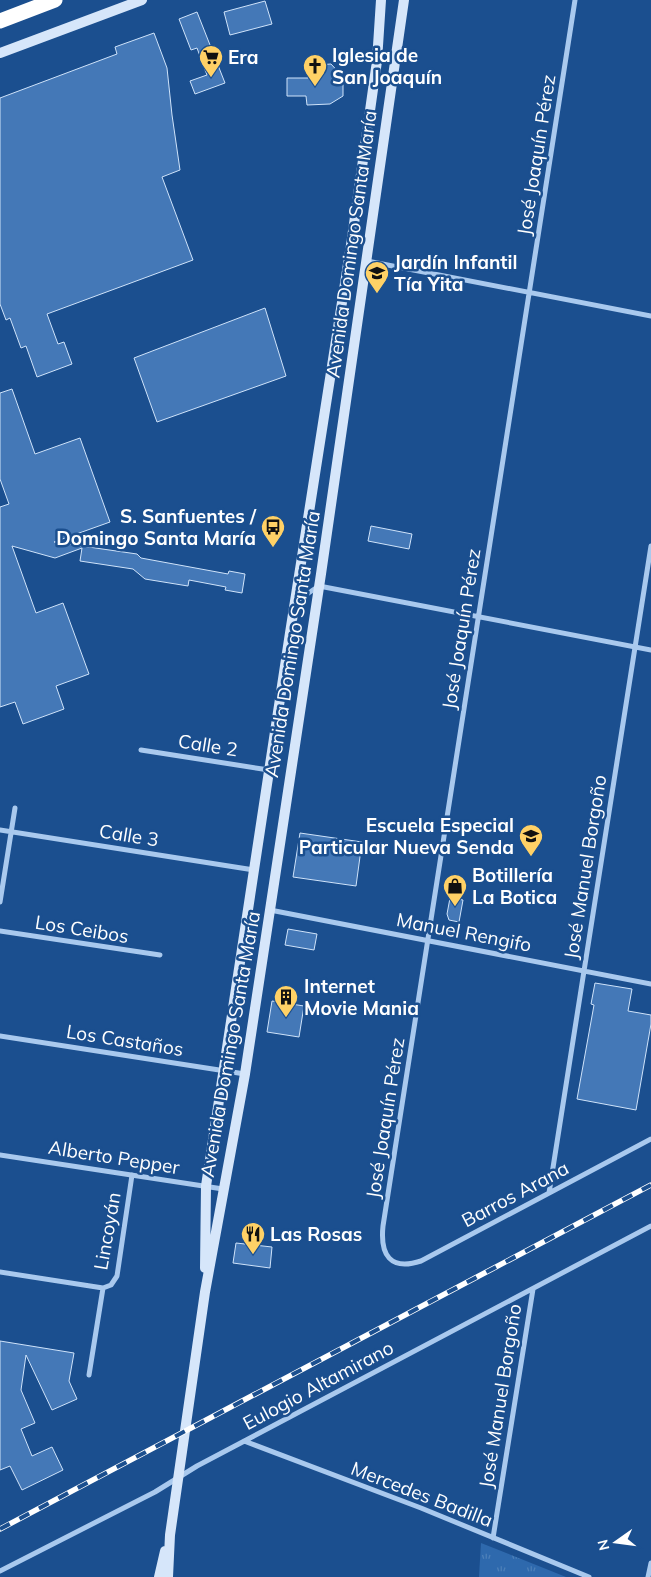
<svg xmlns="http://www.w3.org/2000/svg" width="651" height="1577" viewBox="0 0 651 1577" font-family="Mulish,sans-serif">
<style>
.grass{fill:url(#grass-tufts)}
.building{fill:#4478b7;stroke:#cfe3fa}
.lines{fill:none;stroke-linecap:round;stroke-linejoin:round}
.minor{stroke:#a9c9ee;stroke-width:5}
.secondary{stroke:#d6e6fa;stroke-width:10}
.motorway{stroke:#fff;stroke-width:15}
.rail-casing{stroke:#fff;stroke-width:5.5}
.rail{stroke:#1b4f8f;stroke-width:4;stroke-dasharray:11;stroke-linecap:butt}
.labels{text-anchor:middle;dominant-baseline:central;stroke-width:5;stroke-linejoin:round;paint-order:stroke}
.poi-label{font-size:19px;font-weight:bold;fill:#fff;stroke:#1b4f8f;text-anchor:start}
.street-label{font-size:19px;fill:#fff;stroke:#1b4f8f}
</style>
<defs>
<pattern id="grass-tufts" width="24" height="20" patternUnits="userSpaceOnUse" patternTransform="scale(1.25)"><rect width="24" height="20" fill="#2e69ad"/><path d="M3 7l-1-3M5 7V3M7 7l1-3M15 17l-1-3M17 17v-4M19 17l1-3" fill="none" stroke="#4d80b9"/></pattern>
</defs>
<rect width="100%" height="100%" fill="#1b4f8f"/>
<!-- grass -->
<path class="grass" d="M481 1543 566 1577H479Z"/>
<!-- building -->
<path class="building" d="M265 1 272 24 230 35 224 12Z
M197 12 225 83 195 94 190 81 207 75 197 48 191 50 179 19Z
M154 33 167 68 172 115 180 170 162 177 193 260 47 314 58 344 64 342 72 364 37 377 26 346 21 348 10 318 6 320 0 304V98L117 54 115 47Z
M331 64 343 77V96L330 104 307 105 306 96H287V78H308L316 65Z
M265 308 286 376 157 422 134 358Z
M12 389 35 454 80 438 110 522 54 542 137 554 141 558 228 574 229 571 245 574 242 593 225 590 226 587 189 580 188 586 145 579 133 569 80 561 82 548 55 558 12 546 36 613 63 603 89 674 56 686 64 709 23 724 15 702 0 707V507L9 504 0 479V393Z
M371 526 412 534 409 549 368 541Z
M300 833 362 842 356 886 293 877Z
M450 898 463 900 459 922 449 920 447 914Z
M288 929 317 934 314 950 285 945Z
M595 983 632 989 628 1011 651 1015V1024L636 1110 577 1099 594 1005 591 1004Z
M272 1001 304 1006 299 1037 267 1032Z
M236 1243 272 1247 270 1268 233 1263Z
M0 1341 74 1353 69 1381 77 1399 52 1410 26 1355 21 1390 35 1423 21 1429 32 1456 52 1447 63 1470 22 1490 10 1466 0 1470Z"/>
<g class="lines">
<!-- minor -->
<path class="minor" d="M575 0 383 1226C380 1255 390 1271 421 1261L651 1139
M367 261 651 316
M295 602 319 586 651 650
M141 750 269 770
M0 830 254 870
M0 902 15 808
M270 910 651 984
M0 931 160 955
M0 1036 245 1074
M0 1155 223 1189
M549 1193 651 546
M0 1272 103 1288
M103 1288 111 1285 117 1276 132 1175
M89 1375 103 1288
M244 1441 421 1508 589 1577
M493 1538 533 1289
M0 1571 155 1492 197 1466 651 1226
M648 1577 651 1563"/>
<!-- secondary -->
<path class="secondary" d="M0 53 142 0
M205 1268 206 1186 290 633 351 245 377 61 381 0
M159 1577 165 1551
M168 1577 170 1535 205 1292 245 1074 270 910 321 574 404 0"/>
<!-- motorway -->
<path class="motorway" d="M0 21 55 0"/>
<!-- rail casing -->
<g class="rail-casing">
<path id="rail" d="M0 1529 651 1185"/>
</g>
<!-- rail -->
<use href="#rail" class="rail"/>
</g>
<!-- icons -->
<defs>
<g id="supermarket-pin" transform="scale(1.25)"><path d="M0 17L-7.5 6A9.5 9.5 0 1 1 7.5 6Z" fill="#ffd166" stroke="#1b4f8f"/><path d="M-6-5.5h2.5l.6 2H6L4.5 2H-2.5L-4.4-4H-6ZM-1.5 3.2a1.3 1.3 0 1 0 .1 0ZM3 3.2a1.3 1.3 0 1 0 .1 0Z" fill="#111"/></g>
<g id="church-pin" transform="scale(1.25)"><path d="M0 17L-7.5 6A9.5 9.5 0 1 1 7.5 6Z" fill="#ffd166" stroke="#1b4f8f"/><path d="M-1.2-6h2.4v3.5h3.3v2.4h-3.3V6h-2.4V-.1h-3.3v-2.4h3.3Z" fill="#111"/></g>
<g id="school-pin" transform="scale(1.25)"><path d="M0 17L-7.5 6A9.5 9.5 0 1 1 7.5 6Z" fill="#ffd166" stroke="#1b4f8f"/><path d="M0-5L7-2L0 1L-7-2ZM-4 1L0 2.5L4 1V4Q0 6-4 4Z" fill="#111"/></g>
<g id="bus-pin" transform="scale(1.25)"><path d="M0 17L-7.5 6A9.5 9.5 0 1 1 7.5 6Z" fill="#ffd166" stroke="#1b4f8f"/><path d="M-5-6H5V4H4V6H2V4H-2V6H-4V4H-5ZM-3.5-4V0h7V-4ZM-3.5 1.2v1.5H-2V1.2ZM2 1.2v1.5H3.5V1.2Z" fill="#111"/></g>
<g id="shop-pin" transform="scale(1.25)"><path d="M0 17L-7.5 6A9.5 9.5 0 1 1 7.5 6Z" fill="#ffd166" stroke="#1b4f8f"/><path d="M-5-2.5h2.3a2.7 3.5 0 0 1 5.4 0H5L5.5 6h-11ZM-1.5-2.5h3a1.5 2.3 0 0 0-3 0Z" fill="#111"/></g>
<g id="building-pin" transform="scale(1.25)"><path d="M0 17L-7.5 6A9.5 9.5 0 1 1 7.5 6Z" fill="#ffd166" stroke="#1b4f8f"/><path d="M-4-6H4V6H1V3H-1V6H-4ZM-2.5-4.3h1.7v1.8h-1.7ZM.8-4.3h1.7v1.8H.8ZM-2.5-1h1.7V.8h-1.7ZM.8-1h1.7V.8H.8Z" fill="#111"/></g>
<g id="restaurant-pin" transform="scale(1.25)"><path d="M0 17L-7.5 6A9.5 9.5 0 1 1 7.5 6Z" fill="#ffd166" stroke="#1b4f8f"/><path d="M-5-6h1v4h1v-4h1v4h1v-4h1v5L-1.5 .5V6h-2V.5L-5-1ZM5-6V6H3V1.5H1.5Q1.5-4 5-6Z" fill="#111"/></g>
</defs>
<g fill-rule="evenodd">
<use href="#supermarket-pin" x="211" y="57"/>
<use href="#church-pin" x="315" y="66"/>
<use href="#school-pin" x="377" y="273"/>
<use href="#bus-pin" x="273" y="527"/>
<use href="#school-pin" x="531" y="836"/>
<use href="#shop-pin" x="455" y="886"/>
<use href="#building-pin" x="286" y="997"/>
<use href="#restaurant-pin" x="253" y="1234"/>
</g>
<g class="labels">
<!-- poi labels -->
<g class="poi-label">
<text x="332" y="55">Iglesia de<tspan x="332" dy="22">San Joaquín</tspan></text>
<text x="228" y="57">Era</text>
<text x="394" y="262">Jardín Infantil<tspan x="394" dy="22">Tía Yita</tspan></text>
<text x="256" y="516" text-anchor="end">S. Sanfuentes /<tspan x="256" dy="22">Domingo Santa María</tspan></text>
<text x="514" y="825" text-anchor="end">Escuela Especial<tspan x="514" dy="22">Particular Nueva Senda</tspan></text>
<text x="472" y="875">Botillería<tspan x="472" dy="22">La Botica</tspan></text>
<text x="304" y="986">Internet<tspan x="304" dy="22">Movie Mania</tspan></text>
<text x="270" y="1234">Las Rosas</text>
</g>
<!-- street labels -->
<g class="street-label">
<text transform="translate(536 155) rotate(-81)">José Joaquín Pérez</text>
<text transform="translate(351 244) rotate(-82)">Avenida Domingo Santa María</text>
<text transform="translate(461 629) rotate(-81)">José Joaquín Pérez</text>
<text transform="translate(292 644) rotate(-81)">Avenida Domingo Santa María</text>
<text transform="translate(208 745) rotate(9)">Calle 2</text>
<text transform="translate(129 835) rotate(9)">Calle 3</text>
<text transform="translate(585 867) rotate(-81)">José Manuel Borgoño</text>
<text transform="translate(82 929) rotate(9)">Los Ceibos</text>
<text transform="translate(464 932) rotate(11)">Manuel Rengifo</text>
<text transform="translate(125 1040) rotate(9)">Los Castaños</text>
<text transform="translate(230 1044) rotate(-80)">Avenida Domingo Santa María</text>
<text transform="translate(385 1118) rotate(-81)">José Joaquín Pérez</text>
<text transform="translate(114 1157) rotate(9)">Alberto Pepper</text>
<text transform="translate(515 1194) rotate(-28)">Barros Arana</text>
<text transform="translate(107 1231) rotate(-80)">Lincoyán</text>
<text transform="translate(318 1385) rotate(-28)">Eulogio Altamirano</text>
<text transform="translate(500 1396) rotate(-81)">José Manuel Borgoño</text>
<text transform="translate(422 1494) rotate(21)">Mercedes Badilla</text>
</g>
</g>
<!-- north arrow -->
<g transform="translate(616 1542) rotate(256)" stroke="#1b4f8f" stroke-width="4" paint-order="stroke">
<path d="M0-4L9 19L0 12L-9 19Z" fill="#ffffff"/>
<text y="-8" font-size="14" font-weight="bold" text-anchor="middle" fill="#ffffff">N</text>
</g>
</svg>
